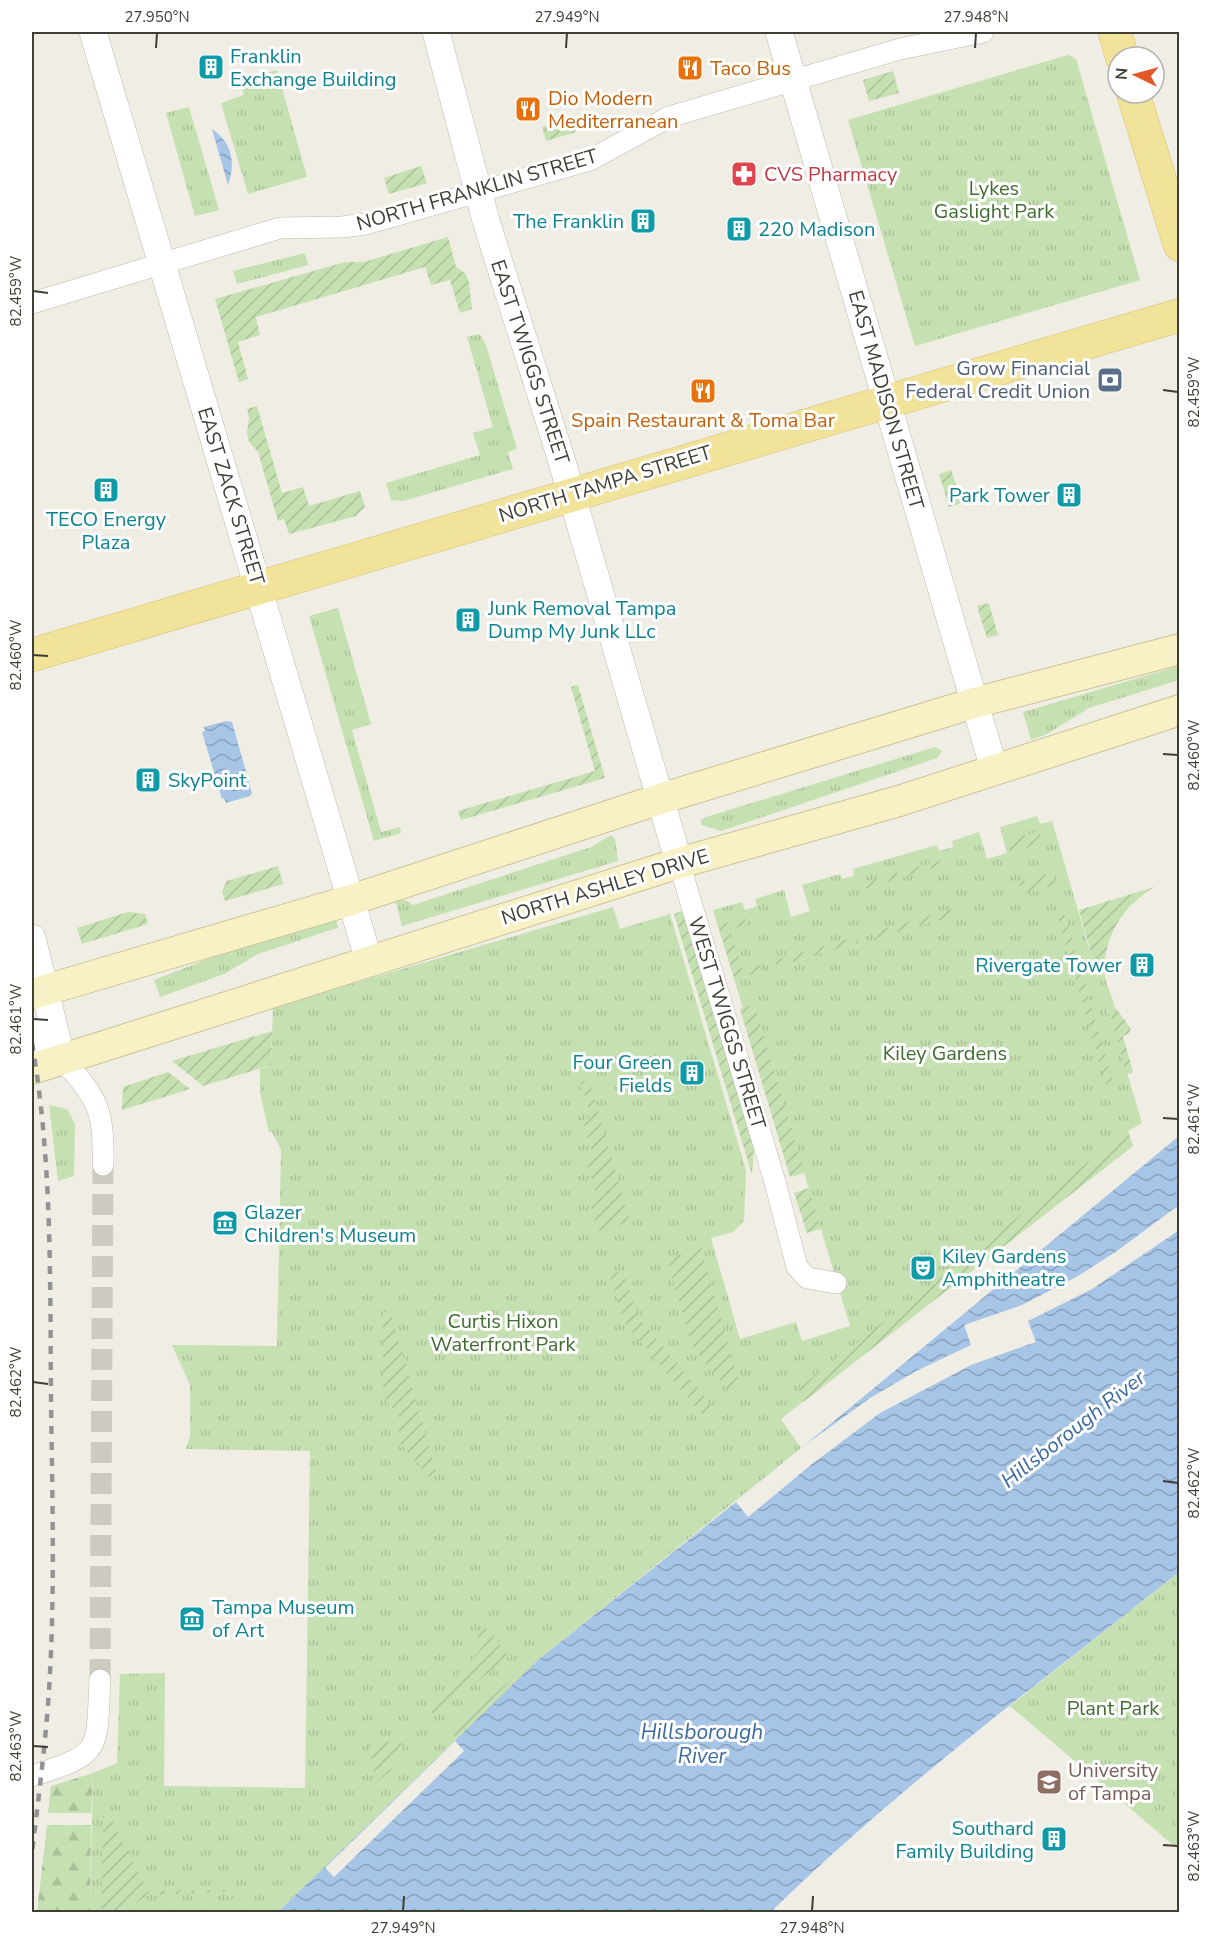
<svg xmlns="http://www.w3.org/2000/svg" width="1211" height="1944" viewBox="0 0 1211 1944" font-family="'Nunito Sans',sans-serif">
<style>
.grass{fill:url(#grass-tufts)}
.forest{fill:url(#forest-firs)}
.garden{fill:url(#garden-furrows)}
.water{fill:url(#water-waves)}
.pier{fill:#f0ede4}
.lines{fill:none;stroke-linecap:round;stroke-linejoin:round}
.minor-tunnel{stroke:#cdcac1;stroke-width:21;stroke-dasharray:21 10;stroke-linecap:butt}
.minor-casing{stroke:#bdb9ab;stroke-width:22}
.tertiary-casing{stroke:#bdb9ab;stroke-width:28}
.secondary-casing{stroke:#cbc398;stroke-width:32}
.primary-casing{stroke:#d5c16d;stroke-width:34}
.minor{stroke:#fff;stroke-width:21}
.tertiary{stroke:#fff;stroke-width:27}
.secondary{stroke:#f8f1c6;stroke-width:30}
.primary{stroke:#f2e39a;stroke-width:33}
.rail{stroke:#939393;stroke-width:4.5;stroke-dasharray:8 8;stroke-linecap:butt}
.ticks{fill:none;stroke:#413e35;stroke-width:2}
.labels{text-anchor:middle;dominant-baseline:central;stroke-width:6;stroke-linejoin:round;paint-order:stroke}
.culture-label{font-size:20px;fill:#0d838f;stroke:#fff;text-anchor:start}
.food-label{font-size:20px;fill:#c56008;stroke:#fff;text-anchor:start}
.health-label{font-size:20px;fill:#be3a42;stroke:#fff;text-anchor:start}
.park-label{font-size:20px;fill:#3f6c2f;stroke:#fff}
.street-label{font-size:20px;fill:#413e35;stroke:#fff}
.service-label{font-size:20px;fill:#4e5e75;stroke:#fff;text-anchor:end}
.education-label{font-size:20px;fill:#785e54;stroke:#fff;text-anchor:start}
.water-label{font-size:21px;font-style:italic;fill:#3b6aa0;stroke:#fff}
.neatline{fill:none;stroke:#413e35;stroke-width:2}
.ticks-label{font-size:15px;text-anchor:middle;fill:#413e35}
</style>
<defs>
<pattern id="grass-tufts" width="24" height="20" patternUnits="userSpaceOnUse" patternTransform="scale(1.5)"><rect width="24" height="20" fill="#c5e0b1"/><path d="M3 7l-1-3M5 7V3M7 7l1-3M15 17l-1-3M17 17v-4M19 17l1-3" fill="none" stroke="#aac199"/></pattern>
<pattern id="forest-firs" width="22" height="20" patternUnits="userSpaceOnUse" patternTransform="scale(1.5)"><rect width="22" height="20" fill="#c5e0b1"/><path d="M5 1l3.5 6h-7zM16 11l3.5 6h-7z" fill="#aac199"/></pattern>
<pattern id="garden-furrows" width="10" height="10" patternUnits="userSpaceOnUse" patternTransform="scale(1.5)"><rect width="10" height="10" fill="#c5e0b1"/><path d="M-1 1l2-2M0 10L10 0M9 11l2-2" fill="none" stroke="#aac199"/></pattern>
<pattern id="water-waves" width="16" height="10" patternUnits="userSpaceOnUse" patternTransform="scale(1.5)"><rect width="16" height="10" fill="#a6c5e7"/><path d="M0 5q4-4 8 0t8 0" fill="none" stroke="#89a1bc"/></pattern>
</defs>
<rect width="100%" height="100%" fill="#f0ede4"/>
<!-- grass -->
<path class="grass" d="M1068 55 1076 59 1140 280 915 346 848 120Z
M277 70 307 177 248 194 221 103 244 95 240 80Z
M189 107 219 210 195 216 166 113Z
M305 253 308 265 237 284 233 271Z
M480 334 486 345 517 449 508 452 513 469 403 501 391 500 386 483 480 455 473 433 493 427 467 337Z
M338 608 371 724 352 730 381 832 400 827 401 833 374 841 309 616Z
M1179 666V680L1089 708 1047 734 1031 740 1023 712Z
M935 747 942 751 937 758 721 831 701 825V820L706 817Z
M1037 816 1040 824 1052 821 1098 979 1105 978 1115 1007 1108 1009 1142 1123 1128 1131 1133 1146 781 1419 801 1448 538 1660 278 1912H90L93 1773 117 1763 120 1674 165 1673 164 1786 305 1788 310 1451 186 1449 190 1436V1385L172 1345 277 1346 281 1150 272 1132H269L260 1093V1069L271 1065 273 1007 613 907 620 929 670 914 746 1170 744 1221 733 1232 711 1238 740 1339 796 1322 802 1341 850 1326 754 1005 743 1008 713 910 742 902 745 910 757 906 755 899 784 890 791 917 810 911 802 885 840 874 842 879 854 876 853 869 937 845 939 851 953 847 952 841 979 832 987 859 1007 853 1000 827Z
M611 835 615 839 618 861 402 926 395 899 407 901 413 905 591 847Z
M336 919 338 928 334 929 258 954 224 974 160 997 154 980 241 946Z
M49 1105 67 1109 75 1124 74 1176 58 1181Z
M1179 1572V1850L1010 1706Z"/>
<!-- forest -->
<path class="forest" d="M93 1773 91 1813H48L51 1786Z
M47 1825H91L90 1912H37Z"/>
<!-- garden -->
<path class="garden" d="M893 71 899 93 869 101 863 80Z
M560 122 562 131 575 128 576 132 546 141 542 127Z
M421 166 427 183 389 194 384 178Z
M448 237 456 267 466 274 469 283 472 309 460 313 450 280 431 285 425 267 256 317 260 335 238 342 248 379 239 382 215 299 345 262H364Z
M257 406 282 493 303 487 309 506 360 491 365 507 356 516 289 534 284 519 278 521 258 452 249 442 247 433 249 417 247 409Z
M951 470 962 503 949 507 939 474Z
M989 603 998 635 987 638 977 606Z
M578 685 605 778 461 820 458 811 595 771 571 687Z
M1039 831 1042 843 1010 853 1007 841Z
M942 860 943 865 861 890 859 884Z
M278 866 283 884 225 901 222 891 227 881Z
M1052 873 1055 885 1022 894 1019 882Z
M1154 887C1121 908 1102 938 1105 978L1098 979 1079 910Z
M956 908 958 915 875 938 873 932Z
M682 911 754 1147 752 1175 674 914Z
M128 912 145 914 148 924 82 944 77 928Z
M1065 915 1113 1082 1106 1085 1058 917Z
M744 917 747 924 730 930 743 970 759 965 761 971 735 980 718 926Z
M858 936 859 943 777 966 775 960Z
M754 1004 805 1173 790 1177 740 1009Z
M1115 1007 1131 1029 1128 1034 1123 1036 1133 1072 1127 1075 1108 1008Z
M272 1031 271 1065 203 1086 172 1061Z
M168 1072 190 1089 122 1110 123 1087Z
M589 1079 630 1222 598 1231 588 1197 596 1194 586 1158 593 1156 583 1120 591 1117 581 1082Z
M1128 1131 1133 1146 803 1402 799 1388Z
M809 1188 821 1229 807 1233 794 1193Z
M701 1248 740 1386 731 1393 692 1346 667 1259Z
M623 1271 637 1315 714 1409 704 1417 623 1321 610 1274Z
M390 1310 437 1474 431 1479 399 1442V1416L383 1396V1313Z
M486 1628 509 1656 434 1716 429 1710 483 1646 477 1635Z
M537 1658 538 1660 459 1739 451 1731Z
M401 1739 403 1753 394 1756 391 1770 376 1783 369 1745Z
M103 1816 111 1818 148 1891 225 1890 234 1897 232 1900 224 1892 149 1895 127 1908H121V1912H101Z"/>
<!-- water -->
<path class="water" d="M212 129C232 142 236 163 228 185Z
M226 721 232 722 252 793 250 796 226 803 224 798 222 799 202 732 205 731 204 727Z
M1179 1136V1572C1041 1682 897 1788 771 1912H278L538 1660 736 1502Z"/>
<!-- pier -->
<path class="pier" d="M1179 1205V1229L1175 1233 1092 1289 1028 1321 1036 1342 971 1365 880 1413 812 1464 748 1517 736 1502 801 1448 870 1398 916 1371 971 1345 964 1325 1022 1305 1078 1276 1117 1251Z
M455 1741 464 1751 334 1877 325 1868Z"/>
<g class="lines">
<!-- minor-tunnel -->
<path class="minor-tunnel" d="M100 1680 103 1165"/>
<!-- minor casing -->
<g class="minor-casing">
<path id="minor" d="M32 303 280 228 342 227 366 224 590 160 669 117 900 49 983 32
M679 863 775 1182 797 1267 807 1278 836 1283
M62 1060C99 1097 104 1113 103 1165
M32 1776C104 1753 96 1751 100 1680"/>
</g>
<!-- tertiary casing -->
<g class="tertiary-casing">
<path id="tertiary" d="M93 32 369 961
M436 32 486 221 560 455 679 863
M779 32 994 769
M32 938 62 1060
M32 1032 62 1060"/>
</g>
<!-- secondary casing -->
<g class="secondary-casing">
<path id="secondary" d="M32 994 351 900 660 799 974 703 1180 649
M32 1069 679 863 899 801 1180 710"/>
</g>
<!-- primary casing -->
<g class="primary-casing">
<path id="primary" d="M1115 32 1122 57
M1133 93 1180 245
M32 655 1180 315"/>
</g>
<!-- minor -->
<use href="#minor" class="minor"/>
<!-- tertiary -->
<use href="#tertiary" class="tertiary"/>
<!-- secondary -->
<use href="#secondary" class="secondary"/>
<!-- primary -->
<use href="#primary" class="primary"/>
<!-- rail -->
<path class="rail" d="M32 1043C52 1159 50 1278 51 1396 52 1488 55 1581 50 1673 47 1733 39 1793 32 1853"/>
</g>
<!-- ticks -->
<path class="ticks" d="M156 48 157 33M566 48 567 33M975 48 976 33M33 291 48 293M1163 390 1178 392M33 655 48 656M1163 754 1178 755M33 1019 48 1020M1163 1118 1178 1119M33 1382 48 1384M1163 1481 1178 1483M33 1746 48 1747M1163 1845 1178 1846M403 1911 404 1896M812 1911 813 1896"/>
<!-- icons -->
<defs>
<g id="building-square" transform="scale(1.35)"><rect x="-9" y="-9" width="18" height="18" rx="4" fill="#0f9aa8" stroke="#fff"/><path d="M-4-6H4V6H1V3H-1V6H-4ZM-2.5-4.3h1.7v1.8h-1.7ZM.8-4.3h1.7v1.8H.8ZM-2.5-1h1.7V.8h-1.7ZM.8-1h1.7V.8H.8Z" fill="#fff"/></g>
<g id="restaurant-square" transform="scale(1.35)"><rect x="-9" y="-9" width="18" height="18" rx="4" fill="#e8710a" stroke="#fff"/><path d="M-5-6h1v4h1v-4h1v4h1v-4h1v5L-1.5 .5V6h-2V.5L-5-1ZM5-6V6H3V1.5H1.5Q1.5-4 5-6Z" fill="#fff"/></g>
<g id="pharmacy-square" transform="scale(1.35)"><rect x="-9" y="-9" width="18" height="18" rx="4" fill="#e0444e" stroke="#fff"/><path d="M-2-6h4v4h4v4h-4v4h-4v-4h-4v-4h4Z" fill="#fff"/></g>
<g id="bank-square" transform="scale(1.35)"><rect x="-9" y="-9" width="18" height="18" rx="4" fill="#5c6f8a" stroke="#fff"/><path d="M-6-4H6V4H-6ZM0-2.3a2.3 2.3 0 1 0 0 4.6a2.3 2.3 0 1 0 0-4.6Z" fill="#fff"/></g>
<g id="museum-square" transform="scale(1.35)"><rect x="-9" y="-9" width="18" height="18" rx="4" fill="#0f9aa8" stroke="#fff"/><path d="M0-6L6-3V-2H-6V-3ZM-5-1h2V3h-2ZM-1-1h2V3h-2ZM3-1h2V3H3ZM-6 4H6V6H-6Z" fill="#fff"/></g>
<g id="theatre-square" transform="scale(1.35)"><rect x="-9" y="-9" width="18" height="18" rx="4" fill="#0f9aa8" stroke="#fff"/><path d="M-5-5.5Q0-4 5-5.5V0Q5 5 0 6Q-5 5-5 0ZM-3.3-2.5H-1v1.5H-3.3ZM1-2.5H3.3v1.5H1ZM-2.8 1Q0 5.5 2.8 1Z" fill="#fff"/></g>
<g id="university-square" transform="scale(1.35)"><rect x="-9" y="-9" width="18" height="18" rx="4" fill="#8d6e63" stroke="#fff"/><path d="M0-5L7-2L0 1L-7-2ZM-4 1L0 2.5L4 1V4Q0 6-4 4Z" fill="#fff"/></g>
</defs>
<g fill-rule="evenodd">
<use href="#building-square" x="211" y="67"/>
<use href="#restaurant-square" x="690" y="68"/>
<use href="#restaurant-square" x="528" y="109"/>
<use href="#pharmacy-square" x="744" y="174"/>
<use href="#building-square" x="643" y="221"/>
<use href="#building-square" x="739" y="229"/>
<use href="#bank-square" x="1110" y="380"/>
<use href="#restaurant-square" x="703" y="391"/>
<use href="#building-square" x="106" y="490"/>
<use href="#building-square" x="1069" y="495"/>
<use href="#building-square" x="468" y="620"/>
<use href="#building-square" x="148" y="780"/>
<use href="#building-square" x="1142" y="965"/>
<use href="#building-square" x="692" y="1073"/>
<use href="#museum-square" x="225" y="1223"/>
<use href="#theatre-square" x="923" y="1268"/>
<use href="#museum-square" x="192" y="1619"/>
<use href="#university-square" x="1049" y="1782"/>
<use href="#building-square" x="1054" y="1839"/>
</g>
<g class="labels">
<!-- culture labels -->
<g class="culture-label">
<text x="230" y="56">Franklin<tspan x="230" dy="23">Exchange Building</tspan></text>
<text x="624" y="221" text-anchor="end">The Franklin</text>
<text x="758" y="229">220 Madison</text>
<text x="1050" y="495" text-anchor="end">Park Tower</text>
<text x="106" y="519" text-anchor="middle">TECO Energy<tspan x="106" dy="23">Plaza</tspan></text>
<text x="488" y="608">Junk Removal Tampa<tspan x="488" dy="23">Dump My Junk LLc</tspan></text>
<text x="168" y="780">SkyPoint</text>
<text x="1122" y="965" text-anchor="end">Rivergate Tower</text>
<text x="672" y="1062" text-anchor="end">Four Green<tspan x="672" dy="23">Fields</tspan></text>
<text x="244" y="1212">Glazer<tspan x="244" dy="23">Children's Museum</tspan></text>
<text x="942" y="1256">Kiley Gardens<tspan x="942" dy="23">Amphitheatre</tspan></text>
<text x="212" y="1607">Tampa Museum<tspan x="212" dy="23">of Art</tspan></text>
<text x="1034" y="1828" text-anchor="end">Southard<tspan x="1034" dy="23">Family Building</tspan></text>
</g>
<!-- food labels -->
<g class="food-label">
<text x="710" y="68">Taco Bus</text>
<text x="548" y="98">Dio Modern<tspan x="548" dy="23">Mediterranean</tspan></text>
<text x="703" y="420" text-anchor="middle">Spain Restaurant &amp; Toma Bar</text>
</g>
<!-- health labels -->
<g class="health-label">
<text x="764" y="174">CVS Pharmacy</text>
</g>
<!-- park labels -->
<g class="park-label">
<text x="994" y="188">Lykes<tspan x="994" dy="23">Gaslight Park</tspan></text>
<text x="945" y="1053">Kiley Gardens</text>
<text x="503" y="1321">Curtis Hixon<tspan x="503" dy="23">Waterfront Park</tspan></text>
<text x="1113" y="1708">Plant Park</text>
</g>
<!-- street labels -->
<g class="street-label">
<text transform="translate(477 190) rotate(-16)">NORTH FRANKLIN STREET</text>
<text transform="translate(530 362) rotate(72)">EAST TWIGGS STREET</text>
<text transform="translate(886 400) rotate(74)">EAST MADISON STREET</text>
<text transform="translate(605 484) rotate(-17)">NORTH TAMPA STREET</text>
<text transform="translate(231 496) rotate(73)">EAST ZACK STREET</text>
<text transform="translate(605 887) rotate(-17)">NORTH ASHLEY DRIVE</text>
<text transform="translate(727 1023) rotate(73)">WEST TWIGGS STREET</text>
</g>
<!-- service labels -->
<g class="service-label">
<text x="1090" y="368">Grow Financial<tspan x="1090" dy="23">Federal Credit Union</tspan></text>
</g>
<!-- education labels -->
<g class="education-label">
<text x="1068" y="1770">University<tspan x="1068" dy="23">of Tampa</tspan></text>
</g>
<!-- water labels -->
<g class="water-label">
<text transform="translate(1073 1429) rotate(-38)">Hillsborough River</text>
<text x="702" y="1732">Hillsborough<tspan x="702" dy="24">River</tspan></text>
</g>
</g>
<!-- border -->
<rect width="1211" height="1944" fill="none" stroke="#ffffff" stroke-width="66"/>
<!-- north arrow -->
<g transform="translate(1136 75) rotate(275)"><circle r="28" fill="#ffffff" stroke="#b3b2ae" stroke-width="1.5"/>
<path d="M0-4.5L10 22L0 15L-10 22Z" fill="#e25929"/>
<text y="-9" font-size="16" font-weight="bold" text-anchor="middle" fill="#413e35">N</text>
</g>
<rect x="33" y="33" width="1145" height="1878" class="neatline"/>
<g class="ticks-label">
<text x="157" y="22">27.950°N</text>
<text x="567" y="22">27.949°N</text>
<text x="976" y="22">27.948°N</text>
<text transform="translate(16 291) rotate(-90)" y="5">82.459°W</text>
<text transform="translate(1194 392) rotate(-90)" y="5">82.459°W</text>
<text transform="translate(16 655) rotate(-90)" y="5">82.460°W</text>
<text transform="translate(1194 755) rotate(-90)" y="5">82.460°W</text>
<text transform="translate(16 1019) rotate(-90)" y="5">82.461°W</text>
<text transform="translate(1194 1119) rotate(-90)" y="5">82.461°W</text>
<text transform="translate(16 1382) rotate(-90)" y="5">82.462°W</text>
<text transform="translate(1194 1483) rotate(-90)" y="5">82.462°W</text>
<text transform="translate(16 1746) rotate(-90)" y="5">82.463°W</text>
<text transform="translate(1194 1846) rotate(-90)" y="5">82.463°W</text>
<text x="403" y="1933">27.949°N</text>
<text x="812" y="1933">27.948°N</text>
</g>
</svg>
